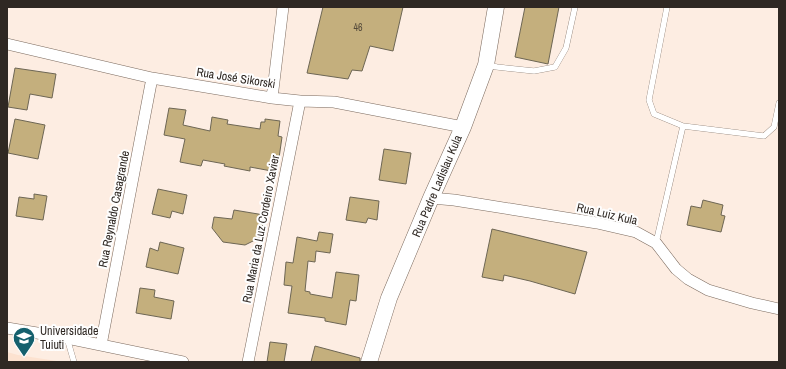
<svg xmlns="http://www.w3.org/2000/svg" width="786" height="369" viewBox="0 0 786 369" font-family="'Archivo Narrow',sans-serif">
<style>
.built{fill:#fce2d0}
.building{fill:#c4af7d;stroke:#6d6654}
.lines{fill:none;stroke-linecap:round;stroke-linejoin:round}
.lane-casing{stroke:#7c6b5f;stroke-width:6}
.street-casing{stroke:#7c6b5f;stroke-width:12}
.secondary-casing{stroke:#7c6b5f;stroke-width:17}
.lane{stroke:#fff;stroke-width:5.5}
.street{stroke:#fff;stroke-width:11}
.secondary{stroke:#fff;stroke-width:16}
.labels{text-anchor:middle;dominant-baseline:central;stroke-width:4;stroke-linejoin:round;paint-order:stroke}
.number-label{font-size:10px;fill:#544a3a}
.street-label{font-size:12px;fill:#2f2823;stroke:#fefefe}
.poi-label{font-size:12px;fill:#2f2823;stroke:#fefefe;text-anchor:start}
</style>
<rect width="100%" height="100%" fill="#fdede2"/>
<!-- built -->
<path class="built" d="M7 352 18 355 63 362H7Z"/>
<!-- building -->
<path class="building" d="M323 7H403L393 51 370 46 362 71 352 70 348 79 307 73Z
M525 7H559L548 64 515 57Z
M15 68 56 74 52 98 30 94 27 110 8 107Z
M169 108 186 110 183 125 210 131 212 117 228 120 227 124 260 129 261 122H265V119L280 121 278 136 282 137 277 172 250 167V171L224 166 225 164 203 160 201 166 180 162 185 139 164 135Z
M15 119 45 125 38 159 8 153Z
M384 149 411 153 406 184 379 180Z
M158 189 187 195 183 214 172 211 170 218 152 214Z
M34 194 47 196 43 220 16 216 19 197 34 199Z
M350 197 379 201 377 220 368 218 366 223 346 220Z
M703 200 723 205 721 215 725 216 721 232 687 225 691 206 701 208Z
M234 210 264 215 261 237 245 245 223 242 212 228 214 217 232 219Z
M492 229 587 252 575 294 530 281 504 275 503 281 482 277Z
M319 232 333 234 330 253 316 251 315 262 308 261 305 291 310 292V294L332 298 336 272 359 275 356 301 350 300 346 325 325 321V318L288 313 292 286 284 285 286 262 293 263 297 237 317 241Z
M160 242 184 248 178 274 146 267 150 248 158 251Z
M140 288 155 290 154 297 174 301 171 319 136 313Z
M270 342 287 344 284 362H267Z
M315 346 360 358V362H311Z"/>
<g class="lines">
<!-- lane casing -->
<g class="lane-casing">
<path id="lane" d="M486 65 497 67 534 71 555 67 566 48 575 7
M683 126 764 136 774 127 779 103
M656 243 683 126 654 114 649 100 667 7
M67 338 74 362"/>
</g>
<!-- street casing -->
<g class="street-casing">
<path id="street" d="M7 44 152 78 272 98 300 101 334 102 463 127
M272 98 283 7
M431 198 454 200 597 223 636 232 656 243 676 269 688 279 708 290 752 303 779 309
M7 328 67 338 183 362
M101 345 152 78
M248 362 300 101"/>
</g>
<!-- secondary casing -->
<g class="secondary-casing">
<path id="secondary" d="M369 362 389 298 431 198 463 127 486 65 496 7"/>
</g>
<!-- lane -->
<use href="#lane" class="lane"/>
<!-- street -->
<use href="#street" class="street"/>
<!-- secondary -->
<use href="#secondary" class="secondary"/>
</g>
<!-- icons -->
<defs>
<g id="university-pin" transform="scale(1.15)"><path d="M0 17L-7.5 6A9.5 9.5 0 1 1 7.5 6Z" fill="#15606d" stroke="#fefefe"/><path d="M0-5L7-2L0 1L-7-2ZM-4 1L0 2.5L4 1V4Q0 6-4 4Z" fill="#fff"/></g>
</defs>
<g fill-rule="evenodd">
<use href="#university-pin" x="24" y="338"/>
</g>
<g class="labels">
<!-- number labels -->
<g class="number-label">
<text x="358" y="27">46</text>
</g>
<!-- street labels -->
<g class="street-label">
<text transform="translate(236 78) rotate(9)">Rua José Sikorski</text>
<text transform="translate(437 186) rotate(-67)">Rua Padre Ladislau Kula</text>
<text transform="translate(114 209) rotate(-79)">Rua Reynaldo Casagrande</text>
<text transform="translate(607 214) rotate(13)">Rua Luiz Kula</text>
<text transform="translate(261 229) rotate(-79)">Rua Maria da Luz Cordeiro Xavier</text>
</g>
<!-- poi labels -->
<g class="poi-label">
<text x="40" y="331">Universidade<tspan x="40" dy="14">Tuiuti</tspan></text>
</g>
</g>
<!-- border -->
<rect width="786" height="369" fill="none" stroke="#2f2823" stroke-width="16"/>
</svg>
